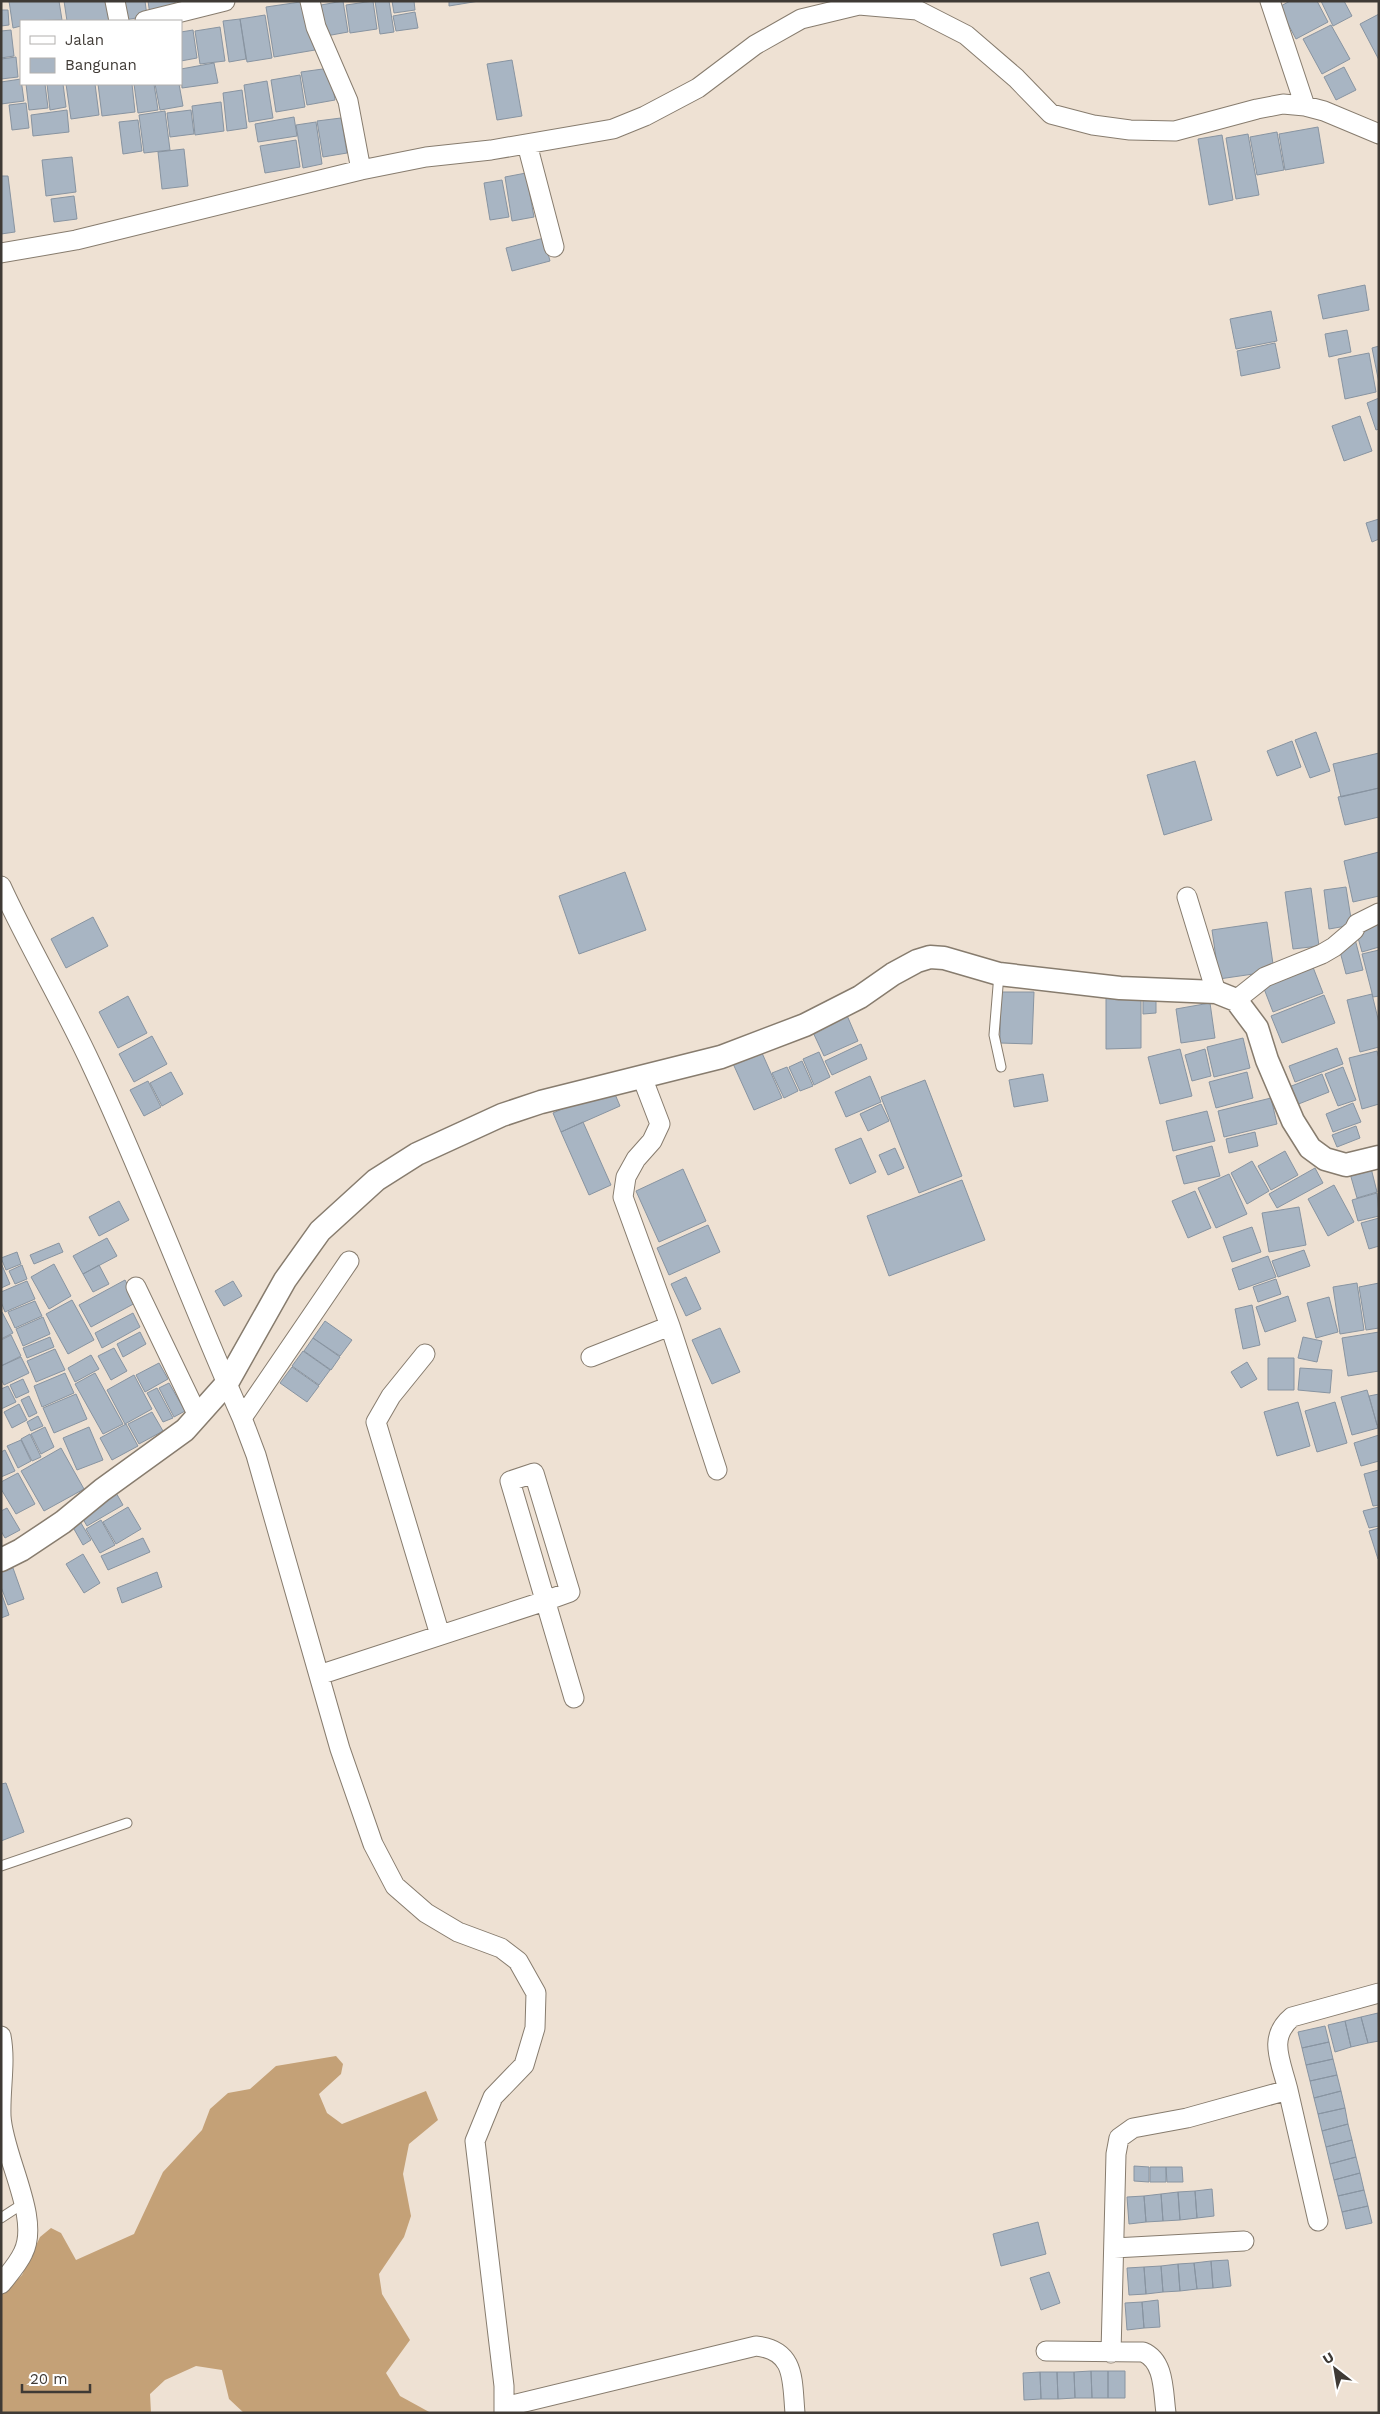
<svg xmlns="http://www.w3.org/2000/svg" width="1380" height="2414" viewBox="0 0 1380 2414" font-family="'Work Sans',sans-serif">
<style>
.forest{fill:#c4a177}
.building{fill:#a8b5c3;stroke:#8894a1}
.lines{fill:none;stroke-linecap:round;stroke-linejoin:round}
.service-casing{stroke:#877c6e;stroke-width:11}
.minor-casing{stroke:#877c6e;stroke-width:21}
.tertiary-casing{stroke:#877c6e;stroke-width:25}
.service{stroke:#fff;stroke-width:9}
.minor{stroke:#fff;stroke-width:19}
.tertiary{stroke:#fff;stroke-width:22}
</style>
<rect width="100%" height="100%" fill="#eee1d3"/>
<!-- forest -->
<path class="forest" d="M336 2056 343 2064 341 2074 319 2094 327 2113 342 2124 426 2091 438 2120 409 2144 403 2174 411 2216 404 2237 379 2274 382 2294 410 2340 386 2373 400 2396 431 2413H244L229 2399 222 2370 196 2366 165 2380 150 2394 151 2413H1V2295L22 2275 40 2237 51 2228 61 2233 76 2260 134 2234 163 2172 202 2130 210 2109 228 2093 250 2089 276 2066Z"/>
<!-- building -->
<path class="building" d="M9 1H59L62 20 21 21V26L13 28Z
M64 1H110V21H67Z
M122 1H145L147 16 125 20Z
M148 1H175L176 11 150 15Z
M307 1 315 50 274 57 266 7Z
M343 1 348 32 326 36 321 5Z
M373 1 377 29 350 33 346 5Z
M375 1H389L394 32 380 34Z
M392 1H414L415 10 394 13Z
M449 1H479L449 6Z
M1290 1H1317L1328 22 1296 39 1279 7Z
M1321 1H1344L1352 16 1333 26Z
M1 10H8L9 25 1 26Z
M415 12 418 28 396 31 393 16Z
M1379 14V60L1360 24Z
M265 15 272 58 247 62 240 19Z
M240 19 246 59 229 62 223 21Z
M1331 25 1350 59 1322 74 1303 39Z
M220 27 225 61 200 64 195 31Z
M11 30 14 56 1 58V31Z
M193 30 197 58 181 61V32Z
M16 57 18 77 1 79V59Z
M512 60 522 116 497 120 487 64Z
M214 63 218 83 182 88 181 69Z
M1344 67 1356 90 1336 100 1324 77Z
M330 68 335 100 307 105 301 72Z
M300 75 305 107 276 112 271 80Z
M21 79 24 101 1 104V82Z
M267 81 273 118 249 122 244 85Z
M26 84H45L48 108 29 110Z
M47 84H63L66 107 50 110Z
M66 84H95L99 115 71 119Z
M98 84H132L135 112 102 116Z
M134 84H154L158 110 138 113Z
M155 84H179L183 106 160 110Z
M242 90 247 128 227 131 223 93Z
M221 102 224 131 195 135 192 106Z
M26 103 29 128 12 130 9 105Z
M67 110 69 132 33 136 31 115Z
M191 110 194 134 170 137 167 113Z
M165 111 170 150 144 153 139 115Z
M294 117 297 136 258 142 255 124Z
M341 118 347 153 323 157 317 121Z
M138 120 142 151 123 154 119 122Z
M316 122 322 164 303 168 296 125Z
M1318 127 1324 163 1285 170 1279 134Z
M1277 132 1284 170 1257 175 1250 137Z
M1248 134 1259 195 1236 199 1226 138Z
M1222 135 1233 200 1209 205 1198 139Z
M296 140 300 167 265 173 260 146Z
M184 149 188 186 162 189 158 152Z
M72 157 76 192 46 196 42 160Z
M526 173 534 217 512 221 505 177Z
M1 176H8L15 232 1 234Z
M502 180 509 217 490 220 484 183Z
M74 196 77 219 54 222 51 199Z
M544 238 550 261 512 271 506 248Z
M1365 285 1369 310 1323 319 1318 295Z
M1271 311 1277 341 1236 349 1230 319Z
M1347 330 1351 352 1329 357 1325 334Z
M1275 343 1280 368 1241 376 1237 351Z
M1379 346V383L1372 348Z
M1369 353 1376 392 1345 399 1338 359Z
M1379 398V429L1376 430 1367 403Z
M1360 416 1372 451 1344 461 1332 426Z
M1379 519V539L1372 542 1366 523Z
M1316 732 1330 771 1310 778 1295 740Z
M1292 741 1301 767 1277 776 1267 751Z
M1379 753V788L1341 797 1333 764Z
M1195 761 1212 820 1164 835 1147 775Z
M1379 788V817L1345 825 1338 797Z
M1379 852V896L1353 902 1344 861Z
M625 872 646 930 579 954 559 896Z
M1346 887 1352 925 1329 929 1324 890Z
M1311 888 1319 946 1293 949 1285 892Z
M93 917 108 946 66 968 51 939Z
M1379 921V947L1362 952 1355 927Z
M1267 922 1274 971 1219 979 1212 930Z
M1355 939 1363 970 1346 974 1338 944Z
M1379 950V996L1373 997 1362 954Z
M1311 962 1323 993 1273 1012 1261 981Z
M1001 992H1034L1032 1044 1000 1043Z
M1372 994 1379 1023V1047L1360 1052 1347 1000Z
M1156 995V1013L1143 1014V996Z
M1324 995 1335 1023 1282 1043 1271 1016Z
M128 996 147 1033 118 1048 99 1012Z
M1141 996V1048L1106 1049V997Z
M1210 1003 1215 1038 1181 1043 1176 1009Z
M846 1013 858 1041 824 1056 811 1028Z
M152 1036 167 1064 134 1082 119 1054Z
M1243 1038 1250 1068 1214 1077 1207 1047Z
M758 1044 782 1098 754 1110 730 1057Z
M861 1044 867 1059 832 1075 825 1061Z
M1337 1048 1343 1064 1295 1082 1289 1066Z
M1180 1049 1192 1096 1160 1104 1148 1057Z
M1205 1049 1211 1076 1192 1081 1185 1055Z
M1377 1051 1379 1059V1104L1362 1109 1349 1058Z
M819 1052 830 1077 814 1085 803 1059Z
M802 1061 813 1086 800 1091 789 1067Z
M787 1067 798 1091 784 1098 772 1073Z
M1343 1067 1356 1100 1338 1106 1325 1074Z
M171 1072 183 1094 162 1106 150 1083Z
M1247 1072 1253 1098 1216 1108 1209 1082Z
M1043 1074 1048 1101 1014 1107 1009 1080Z
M1322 1074 1329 1092 1296 1105 1289 1087Z
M870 1076 881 1102 846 1117 835 1092Z
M925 1080 962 1176 919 1193 881 1097Z
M148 1081 161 1107 144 1116 130 1090Z
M612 1087 620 1106 561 1132 553 1113Z
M1271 1098 1277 1124 1224 1137 1218 1111Z
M1353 1103 1361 1122 1333 1132 1326 1114Z
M881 1104 889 1121 868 1131 860 1114Z
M1207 1111 1215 1141 1173 1151 1166 1121Z
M583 1122 611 1185 589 1195 561 1132Z
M1356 1126 1360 1138 1337 1147 1332 1135Z
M1255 1132 1258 1146 1229 1153 1226 1139Z
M861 1138 876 1172 850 1184 835 1149Z
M1212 1146 1220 1176 1184 1184 1176 1156Z
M895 1148 904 1168 888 1175 879 1155Z
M1285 1151 1298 1175 1271 1190 1258 1166Z
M1252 1161 1269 1191 1247 1204 1231 1173Z
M1370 1164 1377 1192 1357 1198 1349 1170Z
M1315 1168 1323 1183 1277 1208 1269 1194Z
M683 1169 706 1221 659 1242 636 1191Z
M1229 1174 1247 1214 1216 1228 1198 1188Z
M962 1180 985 1240 889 1276 867 1216Z
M1334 1185 1354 1222 1328 1236 1308 1199Z
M1195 1191 1211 1228 1188 1238 1172 1201Z
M1377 1193 1379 1216 1358 1221 1352 1200Z
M119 1201 129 1220 99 1236 89 1217Z
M1299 1207 1306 1245 1269 1252 1262 1213Z
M1379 1218V1246L1369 1249 1361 1223Z
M708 1225 720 1252 669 1275 657 1248Z
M1252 1227 1261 1252 1232 1262 1223 1237Z
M107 1238 117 1256 83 1274 73 1256Z
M59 1243 63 1252 34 1264 30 1255Z
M1304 1250 1310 1266 1278 1277 1272 1261Z
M17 1252 21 1264 6 1270 1 1258Z
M1268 1256 1276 1277 1239 1290 1232 1269Z
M1 1263 10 1284 1 1288Z
M54 1264 71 1296 49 1309 31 1277Z
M22 1265 27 1279 15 1284 9 1271Z
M99 1265 109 1284 93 1292 83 1274Z
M686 1277 701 1309 686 1316 671 1284Z
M1276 1279 1281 1294 1258 1302 1253 1287Z
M125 1280 137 1302 91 1327 79 1305Z
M27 1281 35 1299 5 1312 1 1302V1292Z
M233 1281 242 1296 224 1306 215 1291Z
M1357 1283 1364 1330 1340 1334 1333 1287Z
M1379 1283V1328L1366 1330 1359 1287Z
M1288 1296 1296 1321 1265 1332 1256 1307Z
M1329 1297 1338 1332 1316 1338 1307 1303Z
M72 1300 94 1340 68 1354 46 1314Z
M35 1301 42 1316 15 1328 8 1312Z
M1252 1305 1260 1345 1243 1349 1235 1309Z
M2 1312 13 1333 1 1339V1313Z
M133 1313 140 1327 102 1348 95 1333Z
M43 1317 50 1334 23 1346 16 1329Z
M325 1321 352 1340 340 1356 313 1338Z
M720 1328 740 1372 712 1384 692 1340Z
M140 1332 146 1344 123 1357 117 1344Z
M1379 1332V1371L1348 1376 1342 1338Z
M11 1335 21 1356 1 1366V1340Z
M50 1337 54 1347 27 1358 23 1348Z
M1303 1337 1322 1341 1317 1362 1298 1358Z
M313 1338 340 1357 331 1370 304 1351Z
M114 1348 127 1371 111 1380 98 1356Z
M55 1349 65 1370 36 1382 27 1361Z
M303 1351 330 1370 319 1385 292 1366Z
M91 1355 99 1369 75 1382 68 1368Z
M21 1357 29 1373 4 1385 1 1379V1366Z
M1268 1358H1294V1390H1268Z
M1247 1362 1257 1379 1241 1388 1231 1372Z
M159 1363 168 1379 145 1392 136 1375Z
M292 1367 319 1386 307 1402 280 1383Z
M1300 1368 1332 1370 1330 1393 1298 1390Z
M65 1373 74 1393 42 1407 34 1386Z
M95 1373 123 1424 103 1434 75 1384Z
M134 1375 152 1409 125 1424 107 1390Z
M23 1379 29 1392 16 1398 10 1385Z
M169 1383 185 1411 174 1417 159 1388Z
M8 1386 16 1402 1 1409V1389Z
M157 1388 173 1418 163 1422 147 1393Z
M1367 1390 1378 1428 1352 1435 1341 1397Z
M76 1394 87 1419 54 1433 43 1408Z
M1379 1394V1424L1377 1425 1369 1396Z
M29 1396 37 1413 29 1417 21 1400Z
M1298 1402 1310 1446 1277 1456 1264 1412Z
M1335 1402 1347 1443 1317 1452 1305 1411Z
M19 1404 27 1420 12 1428 4 1412Z
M152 1412 163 1431 139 1444 128 1424Z
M38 1416 43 1426 31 1431 27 1422Z
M126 1424 138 1446 112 1460 100 1438Z
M45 1427 54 1447 41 1454 31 1434Z
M89 1427 103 1460 77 1470 63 1438Z
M30 1434 41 1457 32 1461 21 1439Z
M1379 1435V1461L1361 1466 1354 1443Z
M21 1440 31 1461 18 1468 7 1446Z
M61 1448 84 1489 44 1511 21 1471Z
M5 1450 15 1471 1 1477V1452Z
M1379 1470V1505L1373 1506 1364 1474Z
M18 1473 35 1504 16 1514 1 1489V1482Z
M115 1491 123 1505 87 1526 79 1512Z
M128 1507 141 1529 116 1544 103 1522Z
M1379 1507V1526L1369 1528 1363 1511Z
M7 1508 20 1530 5 1538 1 1531V1511Z
M78 1518 91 1540 83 1545 70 1522Z
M101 1520 115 1545 100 1553 86 1529Z
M1379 1528V1559H1378L1369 1531Z
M143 1538 150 1552 108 1570 101 1556Z
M83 1554 100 1583 84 1593 66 1564Z
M13 1568 24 1599 8 1605 1 1587V1572Z
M157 1572 162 1587 122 1603 117 1588Z
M1 1592 9 1615 1 1618Z
M6 1783 24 1832 1 1841V1784Z
M1378 2013 1379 2041 1368 2043 1361 2017Z
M1361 2017 1368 2043 1351 2047 1345 2021Z
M1345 2021 1351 2047 1335 2052 1328 2025Z
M1325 2026 1329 2042 1302 2048 1298 2032Z
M1329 2042 1333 2059 1306 2065 1302 2048Z
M1333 2059 1337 2075 1310 2081 1306 2065Z
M1337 2075 1341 2091 1314 2098 1310 2081Z
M1341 2091 1345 2108 1318 2114 1314 2098Z
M1345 2108 1348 2124 1322 2131 1318 2114Z
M1348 2124 1352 2140 1326 2147 1322 2131Z
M1352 2140 1356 2157 1330 2164 1326 2147Z
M1356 2157 1360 2173 1334 2180 1330 2164Z
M1134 2166 1149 2167V2182L1134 2181Z
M1150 2167H1166V2182H1150Z
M1166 2167H1182L1183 2182H1167Z
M1360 2173 1364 2190 1338 2196 1334 2180Z
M1212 2189 1214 2216 1197 2218 1195 2191Z
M1364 2190 1368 2206 1342 2212 1338 2196Z
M1195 2191 1197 2218 1180 2220 1178 2192Z
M1178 2192 1180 2220 1163 2221 1161 2194Z
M1161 2194 1163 2221 1146 2222 1144 2196Z
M1144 2196 1146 2222 1129 2224 1127 2197Z
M1368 2206 1372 2223 1346 2229 1342 2212Z
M1038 2222 1046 2254 1001 2266 993 2234Z
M1228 2260 1231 2286 1213 2288 1211 2261Z
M1211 2261 1213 2288 1197 2289 1194 2263Z
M1194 2263 1197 2289 1180 2291 1178 2264Z
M1178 2264 1180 2291 1163 2292 1161 2266Z
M1161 2266 1163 2292 1146 2294 1144 2267Z
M1144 2267 1146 2294 1129 2295 1127 2268Z
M1049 2272 1060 2303 1041 2310 1030 2278Z
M1158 2300 1160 2327 1144 2328 1142 2302Z
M1142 2302 1144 2328 1127 2330 1125 2303Z
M1091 2371H1108V2398H1092Z
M1091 2371 1092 2398H1075L1074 2372Z
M1108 2371H1125V2398H1108Z
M1040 2372H1057L1058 2399H1041Z
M1040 2372 1041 2399 1024 2400 1023 2373Z
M1057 2372H1074L1075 2398 1058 2399Z"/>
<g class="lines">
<!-- service casing -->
<g class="service-casing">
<path id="service" d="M999 974 994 1035 1001 1067
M1 1866 127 1823
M1 2218 24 2203"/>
</g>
<!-- minor casing -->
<g class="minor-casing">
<path id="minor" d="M115 1 119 21
M310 1 316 27 348 101 361 170
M1270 1 1305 106
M145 21 225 1
M527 144 554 247
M1 253 76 240 361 170 426 157 491 150 613 129 645 116 698 88 755 45 801 19 859 5 917 10 966 35 1016 78 1051 114 1093 125 1130 130 1175 131 1257 109 1283 104 1305 106 1324 111 1379 134
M1 886C29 947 64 1005 92 1066 146 1181 190 1301 242 1418L256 1455 340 1749 373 1844 395 1886 426 1913 458 1932 501 1948 518 1961 536 1993 535 2028 524 2065 493 2097 475 2141 504 2386V2413
M1187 897 1216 992
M1236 1000 1265 977 1322 954 1334 947 1354 930 1357 924 1379 913
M642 1077 660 1124 652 1141 636 1159 626 1177 623 1197 670 1326 717 1470
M136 1287 198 1416
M425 1354 391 1396 376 1422 440 1635
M591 1357 670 1326
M242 1418 349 1261
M319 1675 545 1601 570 1592 534 1473 510 1481 574 1698
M1 2036C6 2062 0 2089 1 2116 3 2156 41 2218 23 2253 18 2264 8 2275 1 2284
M1288 2090C1281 2061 1267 2038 1292 2017L1379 1993
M1114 2248 1244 2241
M1046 2351 1143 2352C1165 2361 1163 2392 1166 2413
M1111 2353 1116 2154 1119 2138 1133 2128 1187 2118 1288 2090 1318 2221
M504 2407 756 2346C796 2350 792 2381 795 2413"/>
</g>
<!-- tertiary casing -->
<g class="tertiary-casing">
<path id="tertiary" d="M1 1560 21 1550 63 1522 102 1490 185 1430 227 1383 285 1280 320 1231 376 1180 417 1154 502 1115 541 1102 721 1057 805 1025 860 997 893 974 917 961 930 957 944 958 999 974 1120 988 1216 992 1236 1000 1257 1028 1267 1060 1293 1121 1310 1148 1325 1159 1346 1165 1379 1157"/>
</g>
<!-- service -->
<use href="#service" class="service"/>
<!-- minor -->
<use href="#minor" class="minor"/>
<!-- tertiary -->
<use href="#tertiary" class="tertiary"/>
</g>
<!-- border -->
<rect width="1380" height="2414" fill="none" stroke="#3f3a35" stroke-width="5"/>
<!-- legend -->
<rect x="20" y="20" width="162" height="65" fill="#ffffff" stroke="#b2b0ae"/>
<rect x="30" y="36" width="25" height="8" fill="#ffffff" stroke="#b2b0ae"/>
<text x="65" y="45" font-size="15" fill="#3f3a35">Jalan</text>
<rect x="30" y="58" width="25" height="15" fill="#a8b5c3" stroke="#b2b0ae"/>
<text x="65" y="70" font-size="15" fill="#3f3a35">Bangunan</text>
<!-- north arrow -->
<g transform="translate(1335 2369) rotate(329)" stroke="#ffffff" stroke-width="4" paint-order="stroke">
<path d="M0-4L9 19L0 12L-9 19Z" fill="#3f3a35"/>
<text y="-8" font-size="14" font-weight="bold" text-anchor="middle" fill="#3f3a35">U</text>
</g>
<!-- scale -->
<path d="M22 2384v8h68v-8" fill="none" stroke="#3f3a35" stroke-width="2.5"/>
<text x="30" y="2384" font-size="15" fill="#3f3a35" stroke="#ffffff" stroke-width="4" paint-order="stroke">20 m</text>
</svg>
